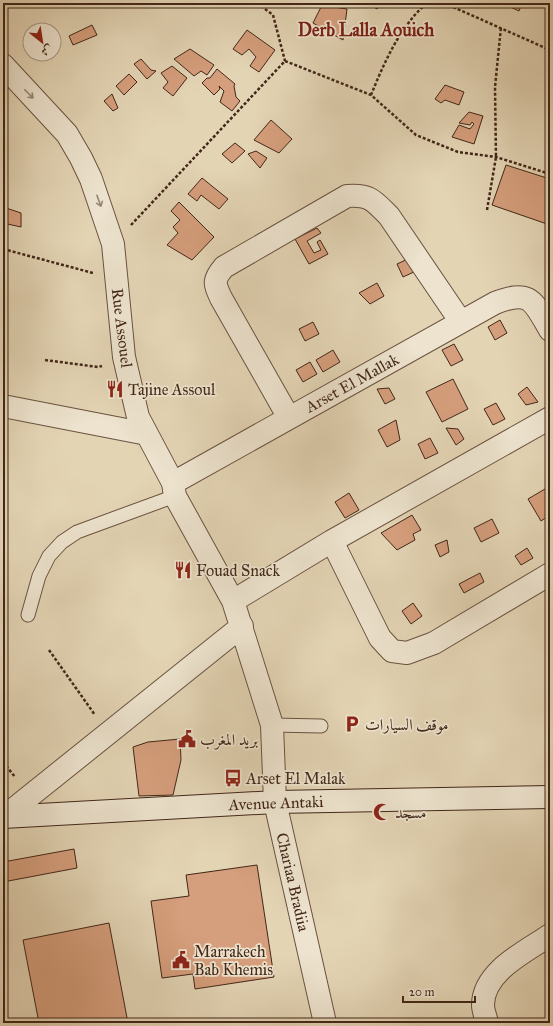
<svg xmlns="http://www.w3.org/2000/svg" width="553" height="1026" viewBox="0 0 553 1026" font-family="'IM FELL Great Primer',Amiri,serif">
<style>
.building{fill:#d59e7c;stroke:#422719}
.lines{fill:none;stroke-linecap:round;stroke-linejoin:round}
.lane-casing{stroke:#6a5240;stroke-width:15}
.street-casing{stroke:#6a5240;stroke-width:24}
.secondary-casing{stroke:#422719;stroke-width:24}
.path{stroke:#422719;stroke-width:2.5;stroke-dasharray:3 2;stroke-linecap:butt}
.lane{stroke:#ede3ce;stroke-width:13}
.street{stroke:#ede3ce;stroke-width:22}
.secondary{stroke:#ede3ce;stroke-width:22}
.oneway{stroke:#988574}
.labels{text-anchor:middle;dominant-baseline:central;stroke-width:3.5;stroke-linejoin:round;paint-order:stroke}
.street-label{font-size:16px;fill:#422719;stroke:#ede3ce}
.poi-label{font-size:16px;fill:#422719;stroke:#ede3ce;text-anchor:start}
.quarter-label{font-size:18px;font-weight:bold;fill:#7a1f14;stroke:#ede3ce}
</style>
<rect width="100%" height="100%" fill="#e3d4b4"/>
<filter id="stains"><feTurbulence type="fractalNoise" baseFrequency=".005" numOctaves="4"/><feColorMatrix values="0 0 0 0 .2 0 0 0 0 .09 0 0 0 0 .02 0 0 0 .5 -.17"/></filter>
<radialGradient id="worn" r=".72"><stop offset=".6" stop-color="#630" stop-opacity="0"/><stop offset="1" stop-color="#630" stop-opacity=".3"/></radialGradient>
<!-- building -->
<path class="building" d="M367 3H381L377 9Z
M509 3H522L519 11 508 6Z
M322 5 347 9 343 40 313 23Z
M92 25 97 35 73 45 69 36Z
M247 30 275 50 259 72 250 66 256 57 249 49 242 55 233 49Z
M190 49 214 65 207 75 201 71 194 76 174 59Z
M141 59 151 70 156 71 147 79 134 64Z
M172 66 187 78 173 96 163 88 168 82 161 73Z
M217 69 235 84 234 86 236 97 240 101 232 111 220 102 224 91 219 86 220 89 214 95 202 83 207 78H210Z
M129 74 137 82 124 95 116 86Z
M445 85 464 92 459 105 445 100 441 103 435 99Z
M112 94 118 108 113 111 104 101Z
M469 112 483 116 474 144 452 137 459 125 470 129 474 124 472 122 470 125 459 123Z
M271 120 292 139 279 153 254 140Z
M235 143 245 151 232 163 222 154Z
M256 151 267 158 260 168 248 154Z
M506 165 550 179V213L547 224 492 205Z
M202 178 228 199 219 209 201 195 197 201 188 194Z
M179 202 214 237 192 260 167 245 178 233 173 227 180 220 171 211Z
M6 208 21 213V227L3 223Z
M317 228 321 233 307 241 314 253 321 250 317 242 320 240 328 254 309 264 295 239Z
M410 258 416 271 403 277 397 264Z
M377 283 384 296 370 304 359 293Z
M500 320 507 333 495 340 488 327Z
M313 322 319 334 305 341 299 329Z
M454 344 463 360 451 366 442 350Z
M333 350 340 362 323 372 316 360Z
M310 362 317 374 303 382 296 370Z
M453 379 468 409 442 422 426 392Z
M527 387 538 402 526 405 518 394Z
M389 388 395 399 385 404 377 389Z
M496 403 505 419 493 425 484 409Z
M396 420 400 440 387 447 378 430Z
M446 428 458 429 464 439 456 445Z
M430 438 438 453 425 459 418 444Z
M550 486V515L541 521 528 499Z
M349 493 359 510 345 518 335 502Z
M412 515 421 530 413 534 415 540 397 550 381 533Z
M492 519 499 533 481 542 474 528Z
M447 540 449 552 440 557 435 545Z
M527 548 533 558 521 565 515 556Z
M480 573 484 582 464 593 459 584Z
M413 603 422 616 411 624 402 611Z
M180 739 181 760 173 795 139 796 133 747 148 742Z
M74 849 77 868 3 882V862Z
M257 865 274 977 195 989 193 974 162 978 151 901 189 896 186 875Z
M109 923 128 1023H39L23 940Z"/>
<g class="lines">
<!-- lane casing -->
<g class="lane-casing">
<path id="lane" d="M28 615 39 576 49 556 62 542 77 532 175 496
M272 725 321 726"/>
</g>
<!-- street casing -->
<g class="street-casing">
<path id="street" d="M3 65 67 134 81 158 91 179 113 244 124 357 138 417 173 483 175 496 233 601 272 725 275 802 325 1023
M3 406 147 434
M289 418 221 298C214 283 213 280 224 267L347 196C370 194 374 201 389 216L461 322
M173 483 495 303C531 289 533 301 550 330
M332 541 380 638 392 651 407 653 434 643 550 574
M233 601 332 541 550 418
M5 816 242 626
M487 1023C486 1017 483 1011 483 1005 483 971 527 951 550 935"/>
</g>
<!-- secondary casing -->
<g class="secondary-casing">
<path id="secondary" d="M3 817 275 802 550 797"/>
</g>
<!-- path -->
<path class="path" d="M257 3 273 15 285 61
M444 3 550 50
M285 61 371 95 416 135 458 152 496 157 550 174
M371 95C384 63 400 26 427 3
M3 196 4 190
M487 210 496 157 495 87 501 27
M131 225 285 61
M3 249 93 273
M45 360 98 367 102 366
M49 650 95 715
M3 762 15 777"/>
<!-- lane -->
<use href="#lane" class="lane"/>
<!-- street -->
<use href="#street" class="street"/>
<!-- secondary -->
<use href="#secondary" class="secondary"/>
</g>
<!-- one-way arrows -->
<defs><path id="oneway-shaft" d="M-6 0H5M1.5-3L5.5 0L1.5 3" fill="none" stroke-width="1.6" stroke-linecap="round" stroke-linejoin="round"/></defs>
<g class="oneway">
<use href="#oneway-shaft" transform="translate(29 94) rotate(45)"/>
<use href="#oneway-shaft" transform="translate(99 201) rotate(70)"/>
</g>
<!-- icons -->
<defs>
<g id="restaurant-bare" transform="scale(1.38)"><path d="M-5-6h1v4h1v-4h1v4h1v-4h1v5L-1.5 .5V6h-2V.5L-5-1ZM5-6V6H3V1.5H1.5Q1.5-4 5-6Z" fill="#8f2418" stroke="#ede3ce" stroke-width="2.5" paint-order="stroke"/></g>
<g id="parking-bare" transform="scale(1.38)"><path d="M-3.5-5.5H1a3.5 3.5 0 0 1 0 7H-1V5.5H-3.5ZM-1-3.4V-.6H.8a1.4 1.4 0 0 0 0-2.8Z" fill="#8f2418" stroke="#ede3ce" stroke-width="2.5" paint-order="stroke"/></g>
<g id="civic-bare" transform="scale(1.38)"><path d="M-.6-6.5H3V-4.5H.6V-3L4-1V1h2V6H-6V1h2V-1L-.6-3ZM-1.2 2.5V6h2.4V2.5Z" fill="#8f2418" stroke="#ede3ce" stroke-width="2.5" paint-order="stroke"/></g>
<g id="bus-bare" transform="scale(1.38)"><path d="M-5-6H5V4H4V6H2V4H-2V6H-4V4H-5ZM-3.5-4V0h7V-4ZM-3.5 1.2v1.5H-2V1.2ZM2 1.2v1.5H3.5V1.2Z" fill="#8f2418" stroke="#ede3ce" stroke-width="2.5" paint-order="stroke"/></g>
<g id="mosque-bare" transform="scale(1.38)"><path d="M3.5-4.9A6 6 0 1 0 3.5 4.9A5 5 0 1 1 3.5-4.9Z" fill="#8f2418" stroke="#ede3ce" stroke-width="2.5" paint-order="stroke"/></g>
</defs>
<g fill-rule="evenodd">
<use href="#restaurant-bare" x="115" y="389"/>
<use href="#restaurant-bare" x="183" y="570"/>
<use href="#parking-bare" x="352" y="724"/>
<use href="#civic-bare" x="187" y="739"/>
<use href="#bus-bare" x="233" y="778"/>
<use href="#mosque-bare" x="382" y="812"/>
<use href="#civic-bare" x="181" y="960"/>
</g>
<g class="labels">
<!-- street labels -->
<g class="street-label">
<text transform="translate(122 328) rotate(83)">Rue Assouel</text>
<text transform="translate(352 383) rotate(-29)">Arset El Mallak</text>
<text transform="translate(276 803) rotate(-2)">Avenue Antaki</text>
<text transform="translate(293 882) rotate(77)">Chariaa Bradiia</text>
</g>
<!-- poi labels -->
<g class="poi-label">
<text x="128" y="389">Tajine Assoul</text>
<text x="196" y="570">Fouad Snack</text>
<text x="365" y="724">موقف السيارات</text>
<text x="200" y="739">بريد المغرب</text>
<text x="246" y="778">Arset El Malak</text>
<text x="395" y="812">مسجد</text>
<text x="194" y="951">Marrakech<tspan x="194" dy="18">Bab Khemis</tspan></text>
</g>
<!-- quarter labels -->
<g class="quarter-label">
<text x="366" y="30">Derb Lalla Aouich</text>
</g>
</g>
<!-- margin -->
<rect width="553" height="1026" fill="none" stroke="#e3d4b4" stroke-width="16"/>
<rect x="4" y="4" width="545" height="1018" fill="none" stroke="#422719" stroke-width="2"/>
<rect x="8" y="8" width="537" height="1010" fill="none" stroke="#422719"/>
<!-- north arrow -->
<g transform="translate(42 42) rotate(150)"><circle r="19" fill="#ede3ce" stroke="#a99886"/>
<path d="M0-3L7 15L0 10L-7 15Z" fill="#8f2418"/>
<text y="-6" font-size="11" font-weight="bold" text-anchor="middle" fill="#422719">ش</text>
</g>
<!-- scale -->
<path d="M403 996v6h72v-6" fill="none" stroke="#422719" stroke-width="2"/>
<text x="409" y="996" font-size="12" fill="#422719" stroke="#ede3ce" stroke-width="3" paint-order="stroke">20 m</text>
<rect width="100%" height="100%" filter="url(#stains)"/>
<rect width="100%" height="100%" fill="url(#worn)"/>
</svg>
